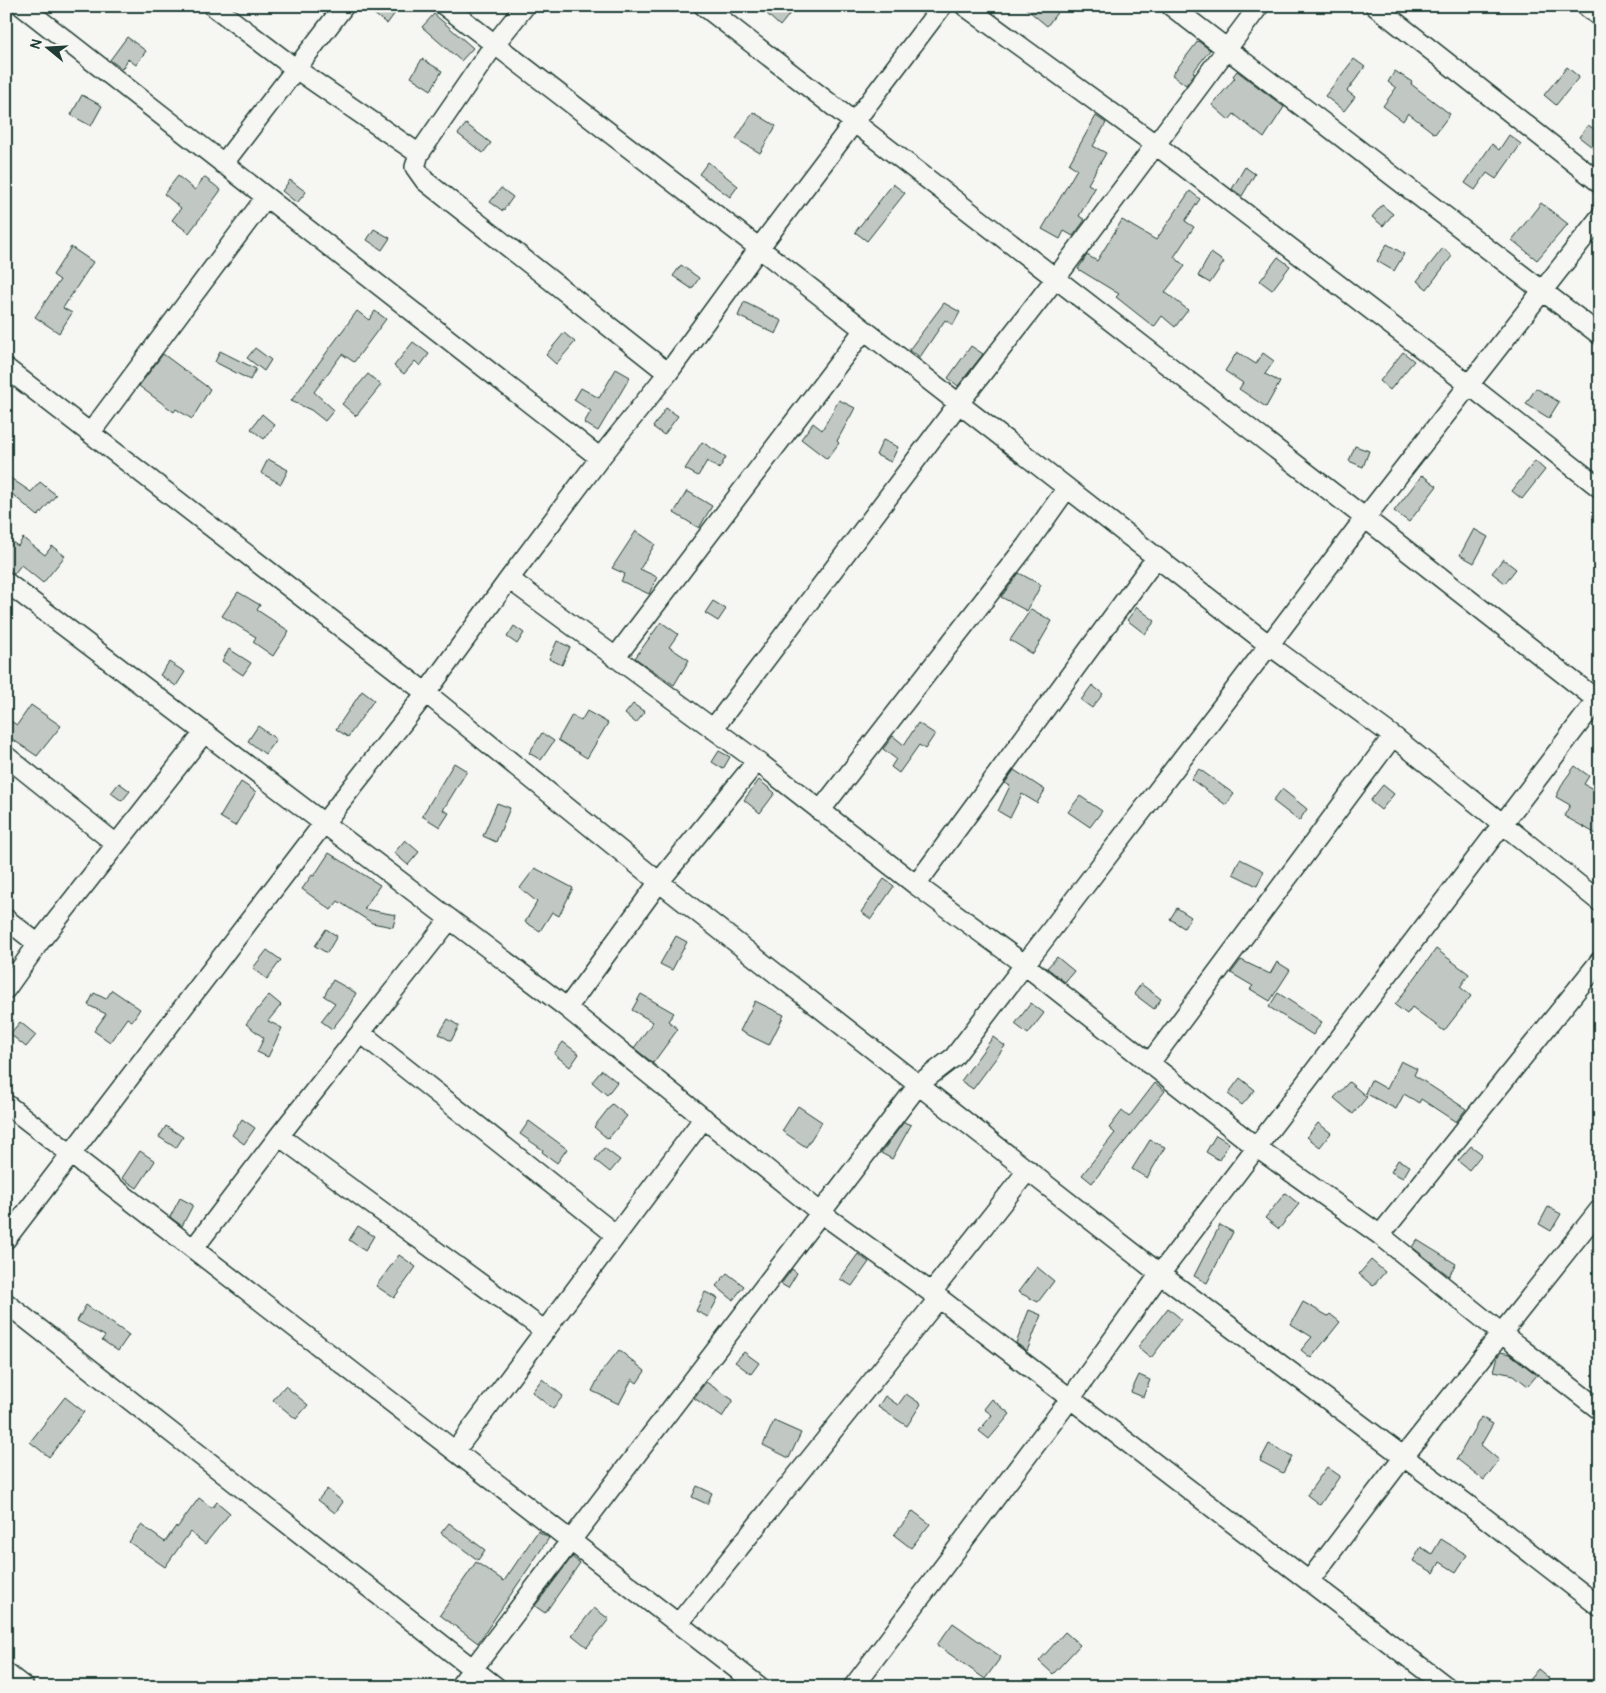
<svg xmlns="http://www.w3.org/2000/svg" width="1606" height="1693" viewBox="0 0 1606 1693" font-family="Pangolin,sans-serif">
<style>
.building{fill:#c1c8c3;stroke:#1f3d34}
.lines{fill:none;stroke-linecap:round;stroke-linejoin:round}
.minor-casing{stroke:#1f3d34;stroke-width:22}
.minor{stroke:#f6f6f2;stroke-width:19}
</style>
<rect width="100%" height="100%" fill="#f6f6f2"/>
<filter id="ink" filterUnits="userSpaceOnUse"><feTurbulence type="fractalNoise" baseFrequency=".02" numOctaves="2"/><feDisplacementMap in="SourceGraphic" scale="10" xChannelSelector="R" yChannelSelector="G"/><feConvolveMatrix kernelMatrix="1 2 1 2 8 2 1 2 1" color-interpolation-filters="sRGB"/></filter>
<g filter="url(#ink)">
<!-- building -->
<path class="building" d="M364 6H400L387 24Z
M774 6H796L780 26 767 14Z
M1023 6H1062L1047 26Z
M434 14 473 48 461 61 422 27Z
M127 37 146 51 136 65 128 59 122 69 110 60Z
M1198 41 1210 50 1193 72 1195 73 1186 85 1172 75Z
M422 59 442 71 431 90 411 77Z
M1354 59 1365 67 1347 91 1355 97 1344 111 1325 96Z
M1567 67 1579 77 1556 105 1544 95Z
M1237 71 1284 107 1264 138 1234 114 1229 120 1212 105 1235 78 1233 76Z
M1395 71 1412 82 1411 84 1450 114 1435 134 1408 113 1403 121 1383 106 1396 88 1388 82Z
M82 95 102 106 91 126 71 115Z
M753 112 776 126 760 153 736 139Z
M1096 116 1106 123 1093 146 1106 153 1088 184 1095 188 1079 216 1085 220 1073 236 1064 231 1060 239 1042 229 1077 169 1069 164Z
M466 124 491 143 483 153 458 134Z
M1588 125 1600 133V153L1579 137Z
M1509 135 1521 144 1496 179 1487 173 1475 190 1465 183 1492 144 1499 150Z
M708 162 738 186 730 197 699 174Z
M1245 167 1255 174 1242 196 1232 189Z
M178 176 195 190 204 177 221 190 189 233 172 220 181 208 164 194Z
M290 180 306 192 297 203 282 191Z
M893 184 905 193 867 241 855 232Z
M501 188 513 197 503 211 490 202Z
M1190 191 1200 199 1185 221 1194 227 1174 257 1185 266 1165 292 1188 310 1175 327 1162 316 1154 327 1116 297 1119 294 1078 269 1087 255 1097 261 1122 220 1156 240Z
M1541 203 1568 224 1537 260 1512 240Z
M1382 205 1393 214 1383 226 1372 217Z
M374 229 390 238 382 250 367 240Z
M1387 244 1404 254 1394 271 1377 261Z
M71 247 93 262 63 308 72 313 59 333 35 317 60 280 53 275Z
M1443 248 1452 256 1427 289 1417 281Z
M1211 253 1224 262 1210 283 1198 276Z
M1278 257 1290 266 1272 290 1260 281Z
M681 265 699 278 692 289 673 276Z
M744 302 782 321 776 334 738 316Z
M944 303 960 312 953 325 945 320 920 357 909 350Z
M357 311 369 320 375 311 386 319 354 362 342 354 314 392 334 410 325 421 311 410 291 401Z
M564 333 575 342 556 364 546 355Z
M413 342 429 354 420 366 415 361 404 374 394 366Z
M971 346 983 354 958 386 948 378Z
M255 348 271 360 264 371 247 358Z
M220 351 256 369 250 380 215 362Z
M1237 352 1256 364 1263 353 1274 361 1265 374 1280 382 1266 407 1239 389 1243 383 1225 371Z
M1403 352 1414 361 1390 390 1380 381Z
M163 354 210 389 192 419 176 409 174 412 139 386Z
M616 369 630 377 598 431 584 423 591 411 574 400 581 388 599 398Z
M368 374 381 385 356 416 342 404Z
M1536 388 1559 402 1549 418 1526 404Z
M839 400 855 408 837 441 839 443 827 459 801 439 813 423 822 430Z
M666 408 678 416 664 435 653 427Z
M262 414 275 425 264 439 251 429Z
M883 440 898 447 891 462 876 455Z
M702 442 726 457 719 469 707 461 698 476 685 469Z
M1355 446 1369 451 1363 467 1349 461Z
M268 459 288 470 281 484 261 473Z
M1535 461 1545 470 1522 499 1512 491Z
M6 475 31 492 40 482 56 495 38 516 6 489Z
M1422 475 1437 486 1409 522 1394 511Z
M687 491 712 506 699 528 674 513Z
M1474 529 1488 537 1474 563 1460 555Z
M636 531 655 544 640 569 657 577 649 594 621 581 625 574 612 568Z
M6 538 18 546 23 538 45 555 52 546 65 556 43 583 21 565 14 574 6 569Z
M1503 559 1516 569 1505 583 1492 573Z
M1019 573 1041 585 1027 611 1001 597Z
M238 592 260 605 257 610 289 631 273 656 253 642 256 637 222 616Z
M713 601 726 609 718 621 705 613Z
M1137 607 1155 621 1145 634 1127 620Z
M1031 609 1052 621 1033 654 1010 640Z
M661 622 678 634 669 647 689 660 674 685 635 658Z
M514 626 524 633 517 644 507 637Z
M557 641 570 647 562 665 549 659Z
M229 649 251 663 243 675 222 661Z
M169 662 185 672 176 686 160 675Z
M1092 685 1103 694 1092 708 1081 700Z
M362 691 374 700 348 737 336 729Z
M633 704 645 712 636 723 625 714Z
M31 705 61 726 37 756 6 735V718L17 725Z
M587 711 608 723 587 758 558 740 572 715 581 721Z
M918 723 935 734 925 749 919 745 899 773 891 767 896 759 883 749 893 736 904 745Z
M258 726 276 739 265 754 248 741Z
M542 733 554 741 541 760 529 753Z
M719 751 730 757 723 769 712 762Z
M454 763 467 771 443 810 449 813 440 827 422 816Z
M1575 766 1589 776 1584 784 1600 793V836L1564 816 1570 805 1556 797 1564 781Z
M1199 769 1234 794 1226 805 1191 779Z
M1014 770 1045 790 1037 803 1022 794 1010 818 998 811 1010 786 1005 783Z
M759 780 775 793 760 813 744 800Z
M241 782 256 792 235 826 220 817Z
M119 783 130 791 122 801 111 793Z
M1383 785 1394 794 1381 810 1370 801Z
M1282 789 1307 809 1299 821 1273 801Z
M1080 796 1102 811 1090 827 1068 812Z
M497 803 510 808 496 842 483 836Z
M405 840 419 852 408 865 394 853Z
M329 853 380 885 364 909 396 915 393 927 372 923 338 901 331 910 302 889 312 875 314 876Z
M1240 859 1264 871 1257 886 1233 874Z
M535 868 573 888 559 916 552 912 540 931 525 922 537 902 520 888Z
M884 879 894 886 871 919 861 912Z
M1177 908 1191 917 1184 928 1170 919Z
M326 929 337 936 327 953 315 946Z
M676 936 687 942 672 970 660 964Z
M1436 949 1469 974 1460 987 1471 996 1444 1031 1412 1007 1407 1014 1395 1005Z
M267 950 281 960 267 979 253 968Z
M1057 957 1074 971 1065 982 1047 968Z
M1241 960 1270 974 1277 962 1290 970 1270 1001 1250 989 1253 986 1231 973Z
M333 980 356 993 347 1010 332 1029 321 1021 335 1003 324 996Z
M1141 984 1161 999 1154 1009 1134 994Z
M112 990 140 1009 132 1021 127 1018 110 1042 94 1031 106 1014 88 1005 94 993 106 999Z
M1278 993 1322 1022 1313 1035 1269 1007Z
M641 994 674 1013 668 1021 678 1029 653 1063 634 1048 653 1022 632 1010Z
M269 995 281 1005 268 1021 282 1028 268 1057 257 1052 264 1038 246 1024Z
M755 1001 784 1015 769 1045 740 1031Z
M1031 1003 1044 1013 1028 1034 1015 1024Z
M448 1019 459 1026 451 1041 439 1034Z
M20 1022 36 1035 26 1047 10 1034Z
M993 1037 1005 1046 973 1089 961 1081Z
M563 1042 579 1054 570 1067 554 1054Z
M1401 1061 1417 1069 1414 1075 1466 1109 1456 1122 1421 1099 1419 1103 1404 1094 1396 1109 1365 1093 1371 1080 1387 1089Z
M602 1070 617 1082 607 1095 592 1082Z
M1240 1078 1255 1090 1242 1105 1228 1094Z
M1349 1082 1367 1097 1353 1114 1334 1098Z
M1155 1083 1165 1091 1092 1183 1082 1175 1115 1133 1109 1128 1122 1111 1129 1117Z
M612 1104 627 1116 608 1139 594 1127Z
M798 1106 822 1122 806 1147 782 1131Z
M242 1119 255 1128 244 1144 232 1135Z
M529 1121 567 1149 557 1163 542 1152 543 1150 520 1134Z
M904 1122 911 1125 892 1159 881 1153Z
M1318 1123 1331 1133 1320 1147 1307 1137Z
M166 1126 183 1137 176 1148 159 1137Z
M1216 1135 1229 1143 1219 1160 1206 1152Z
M1150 1140 1165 1147 1147 1178 1132 1169Z
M1471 1146 1482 1154 1469 1170 1458 1161Z
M604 1148 620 1160 610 1172 595 1160Z
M140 1151 155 1161 137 1188 122 1178Z
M1398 1160 1410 1166 1403 1178 1391 1172Z
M1285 1193 1299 1204 1279 1229 1265 1218Z
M180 1198 193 1205 182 1226 170 1217Z
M1548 1207 1561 1214 1551 1231 1539 1224Z
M1220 1225 1233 1232 1207 1283 1194 1276Z
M358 1226 374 1236 365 1251 349 1240Z
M1417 1240 1456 1264 1449 1276 1412 1247Z
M858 1254 869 1262 852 1286 840 1279Z
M399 1255 416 1267 394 1298 376 1286Z
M1371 1260 1385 1272 1373 1286 1359 1274Z
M1037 1267 1054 1281 1038 1302 1018 1292Z
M792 1269 797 1273 788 1288 781 1284Z
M727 1273 744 1286 733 1300 716 1286Z
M705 1292 718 1298 708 1317 696 1311Z
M1303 1302 1328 1316 1330 1314 1340 1322 1311 1358 1301 1350 1312 1337 1291 1324Z
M86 1305 129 1335 118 1351 102 1340 105 1336 77 1321Z
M1168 1308 1181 1319 1151 1358 1138 1347Z
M1029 1310 1041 1315 1027 1351 1016 1343Z
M619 1350 645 1371 637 1383 632 1379 619 1404 592 1391 602 1371Z
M744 1352 759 1363 751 1374 735 1362Z
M1501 1352 1510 1354 1537 1375 1528 1386 1514 1375 1494 1371 1498 1356Z
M1139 1375 1150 1380 1143 1397 1131 1392Z
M542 1379 563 1396 553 1409 532 1392Z
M706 1382 733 1400 722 1417 694 1398Z
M285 1386 308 1405 296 1419 273 1400Z
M906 1394 921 1404 907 1426 878 1407 885 1396 898 1405Z
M65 1397 84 1412 49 1457 30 1442Z
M992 1399 1010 1414 989 1439 979 1431 992 1415 984 1409Z
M1481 1417 1493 1424 1481 1445 1499 1460 1484 1480 1457 1459Z
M774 1421 801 1433 789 1458 763 1445Z
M1269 1444 1292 1456 1283 1473 1260 1461Z
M1327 1467 1340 1476 1320 1505 1307 1495Z
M697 1486 712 1493 707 1504 692 1497Z
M327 1489 343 1502 335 1513 318 1500Z
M199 1498 212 1508 217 1502 230 1513 205 1544 190 1532 165 1567 129 1542 141 1525 165 1542 176 1526 177 1528Z
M913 1511 930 1524 911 1548 894 1535Z
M449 1523 485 1550 478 1560 441 1533Z
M538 1531 549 1538 478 1643 440 1615 476 1562 504 1581Z
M1441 1539 1467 1555 1456 1572 1440 1562 1434 1573 1413 1561 1421 1547 1432 1554Z
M572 1557 580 1563 545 1613 535 1606Z
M594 1608 609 1619 587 1647 572 1635Z
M953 1623 1001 1657 985 1679 937 1645Z
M1065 1632 1080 1645 1053 1674 1039 1661Z
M1538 1669 1549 1678 1542 1687H1523Z"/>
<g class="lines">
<!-- minor casing -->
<g class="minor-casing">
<path id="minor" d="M22 6 600 458
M213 6 296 69 419 154
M445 6 759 248 1269 645 1393 736 1600 902
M525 6 494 45 419 154 415 167 425 181 668 373
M704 6 1365 518 1597 700
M965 6 1156 145 1468 384 1600 488
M1171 6 1600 335
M1375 6 1600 183
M1586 6 1600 17
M223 164 344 6
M6 368 426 693 659 882 1160 1274 1480 1514 1600 1607
M91 432 266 197
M509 579 757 761 916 885 1025 965 1256 1147 1380 1235 1501 1333 1600 1410
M6 582 567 1008 821 1213 939 1298 1447 1687
M615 658 864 330
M713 729 959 403 1056 278 1259 6
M6 756 116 844
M820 811 1026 546 1067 488
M916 885 1156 558
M6 919 38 944
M6 989 38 944 204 733
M567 1008 659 882 757 761
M361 1033 616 1235
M1149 1064 1393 736
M6 1104 760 1687
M279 1136 545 1331
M1380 1235 1600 961
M6 1239 324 823 426 693 509 579 600 458 668 373 759 248 942 6
M194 1248 279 1136 450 919
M931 1293 1028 1170
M6 1303 496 1687
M455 1451 704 1118
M1309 1581 1404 1456 1600 1209
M678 1624 939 1298
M6 1673 24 1687
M459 1687 919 1084 954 1057 1269 645 1365 518 1600 217
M853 1687 1070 1399 1160 1274 1600 696"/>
</g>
<!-- minor -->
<use href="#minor" class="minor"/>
</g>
</g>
<!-- margin -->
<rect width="1606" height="1693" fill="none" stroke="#f6f6f2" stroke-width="25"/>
<rect x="12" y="12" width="1581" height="1668" fill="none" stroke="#1f3d34" stroke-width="2" filter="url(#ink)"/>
<!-- north arrow -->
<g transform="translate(48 48) rotate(288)" stroke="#f6f6f2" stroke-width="4" paint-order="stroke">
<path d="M0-4L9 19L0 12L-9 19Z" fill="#1f3d34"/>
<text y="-8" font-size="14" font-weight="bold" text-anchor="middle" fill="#1f3d34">N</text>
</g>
</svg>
